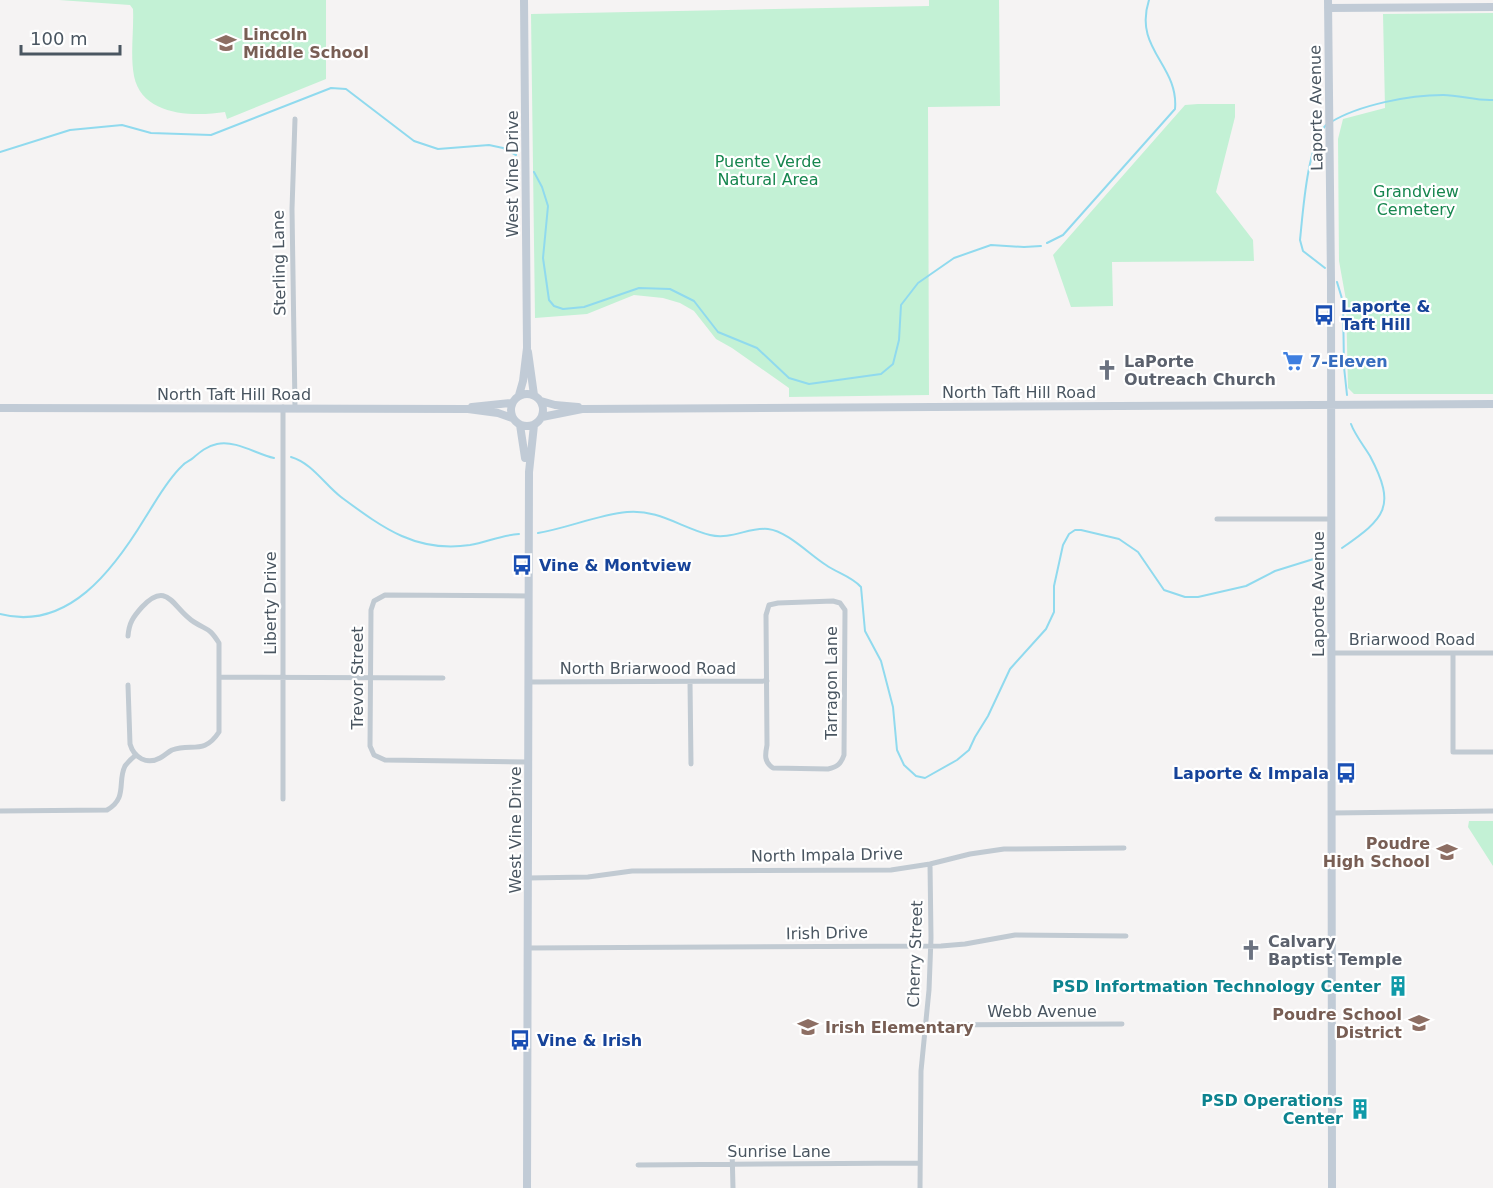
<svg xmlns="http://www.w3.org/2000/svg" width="1493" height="1188" viewBox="0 0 1493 1188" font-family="'DejaVu Sans',sans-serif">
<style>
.green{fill:#c3f1d5}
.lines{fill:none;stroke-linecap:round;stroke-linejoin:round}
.stream{stroke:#90daee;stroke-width:2}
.street{stroke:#c1cad2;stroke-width:5}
.secondary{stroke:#c1cbd6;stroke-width:8}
.labels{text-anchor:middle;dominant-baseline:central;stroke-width:4.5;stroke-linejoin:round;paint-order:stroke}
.education-label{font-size:16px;font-weight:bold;fill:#785e54;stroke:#fff;text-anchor:start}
.street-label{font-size:16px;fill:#4a5661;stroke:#fff}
.park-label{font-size:16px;fill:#17864f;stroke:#fff}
.transit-label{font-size:16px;font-weight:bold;fill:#164399;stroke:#fff;text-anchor:start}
.worship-label{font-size:16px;font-weight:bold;fill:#5b616d;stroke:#fff;text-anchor:start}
.shop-label{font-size:16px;font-weight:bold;fill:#366cbe;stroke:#fff;text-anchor:start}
.culture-label{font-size:16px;font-weight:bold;fill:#0d838f;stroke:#fff;text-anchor:end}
</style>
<rect width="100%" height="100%" fill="#f5f3f3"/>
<!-- green -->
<path class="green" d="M59 0H326V79L227 119 225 112C193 117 142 116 134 76 130 54 134 31 133 9L130 5Z
M929 0H999L1000 106 928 107 929 395 789 397V388L732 348 716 339 694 311 680 303 663 298 634 295 587 314 535 318 531 14 929 6Z
M1493 13V394H1354L1348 388 1346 300 1339 261 1338 139 1343 119 1385 108 1383 14Z
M1198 104H1235V117L1216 192 1253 240 1254 261 1112 262 1113 306 1071 307 1053 255 1185 105Z
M1469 821H1493V866L1468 827Z"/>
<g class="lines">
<!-- stream -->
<path class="stream" d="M1331 122C1359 105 1409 95 1443 95 1460 95 1476 101 1493 100
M0 152 70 130 122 125 151 133 211 135 331 88 346 89 414 141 438 149 489 145 503 148 516 155
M534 172 542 187 548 206 543 258 549 300 554 306 563 309 584 307 639 288 670 289 694 301 718 332 757 348 789 378 809 384 881 374 893 364 899 340 901 305 918 283 954 258 991 245 1024 247 1041 246
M1047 243 1063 235 1175 109C1179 65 1133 49 1149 0
M1325 268 1303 251 1300 240C1303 212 1307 145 1326 125
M1337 282 1343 302 1344 367 1347 395
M291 457C312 463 325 485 341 497 383 528 416 553 470 545 487 542 502 535 519 534
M538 533C568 528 597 515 627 512 658 509 682 528 710 535 731 540 749 527 768 529 787 531 810 555 826 565 837 573 851 576 861 587L865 631 881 661 893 707 897 750 904 765 916 776 925 778 957 760 969 750 975 737 988 716 1010 669 1046 629 1054 612V586L1063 545 1069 534 1075 530H1081L1119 539 1138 552 1164 590 1185 597H1198L1246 586 1275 571 1320 557
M1342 548C1385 518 1397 507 1370 456 1364 446 1355 435 1351 424
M0 614C68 632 114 569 145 518 156 501 167 480 182 466 185 462 190 461 193 458 200 452 207 446 217 444 236 440 256 454 274 458"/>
<!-- street -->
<path class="street" d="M295 119 292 209 295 407
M283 407V799
M1217 519H1331
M833 601 840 603 845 610 844 755C841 764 837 767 828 769L773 768C764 762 765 755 767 745L766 615 769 605 778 603Z
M128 636C129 623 133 617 142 607 168 579 173 609 194 622 208 631 209 627 219 643V732C204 755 192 743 172 750 168 752 164 756 160 758 147 765 134 758 130 744L128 685
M1331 653H1493
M1453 653V752H1493
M219 677 443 678
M529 682 767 681
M690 682 691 764
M529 762 385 760 374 755 370 746 371 610 374 601 385 595 529 596
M0 811 107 810C128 798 117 782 125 766 128 762 132 758 136 755
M1332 813 1493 811
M528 878 588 877 632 871 891 870 930 864 970 854 1004 849 1124 848
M528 948 941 946 965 944 1015 935 1126 936
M926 1025 1122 1024
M732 1149 733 1188
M638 1165 920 1163
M920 1188 921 1071 929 990 931 938 930 864"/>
<!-- secondary -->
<path class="secondary" d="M1328 0 1331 281 1332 1188
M1328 8 1493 7
M528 352 534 395
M511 410a16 16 0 1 1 32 0a16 16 0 1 1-32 0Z
M519 395 523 381 527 348 524 0
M541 401 555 405 578 407
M472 407 511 403
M0 408 468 409 498 413 512 418
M542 417 582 409 1493 404
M520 425 525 458
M527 1188 529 472 534 425"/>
</g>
<!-- icons -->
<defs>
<g id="school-bare" transform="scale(1.62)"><path d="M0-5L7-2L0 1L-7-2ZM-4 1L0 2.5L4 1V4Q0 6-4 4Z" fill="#8d6e63" stroke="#fff" stroke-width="2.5" paint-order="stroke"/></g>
<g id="bus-bare" transform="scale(1.62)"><path d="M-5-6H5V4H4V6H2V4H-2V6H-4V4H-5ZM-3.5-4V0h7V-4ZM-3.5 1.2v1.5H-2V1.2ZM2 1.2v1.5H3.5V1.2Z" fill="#1a4fb4" stroke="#fff" stroke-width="2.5" paint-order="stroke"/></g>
<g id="supermarket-bare" transform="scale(1.62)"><path d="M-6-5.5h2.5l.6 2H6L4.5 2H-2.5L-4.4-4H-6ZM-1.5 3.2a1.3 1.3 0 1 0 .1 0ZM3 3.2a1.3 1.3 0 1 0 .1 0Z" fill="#3f7fe0" stroke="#fff" stroke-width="2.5" paint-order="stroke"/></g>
<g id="church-bare" transform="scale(1.62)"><path d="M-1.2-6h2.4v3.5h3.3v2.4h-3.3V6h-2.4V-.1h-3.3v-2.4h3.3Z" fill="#6b7280" stroke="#fff" stroke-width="2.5" paint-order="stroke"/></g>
<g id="building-bare" transform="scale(1.62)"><path d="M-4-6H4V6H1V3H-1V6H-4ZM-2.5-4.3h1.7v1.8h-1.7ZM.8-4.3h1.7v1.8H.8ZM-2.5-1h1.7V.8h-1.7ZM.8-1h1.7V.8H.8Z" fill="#0f9aa8" stroke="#fff" stroke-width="2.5" paint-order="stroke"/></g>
</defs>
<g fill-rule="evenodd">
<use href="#school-bare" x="226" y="43"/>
<use href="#bus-bare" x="1324" y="315"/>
<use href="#supermarket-bare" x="1293" y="361"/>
<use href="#church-bare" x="1107" y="370"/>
<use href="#bus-bare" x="522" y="565"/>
<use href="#bus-bare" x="1346" y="773"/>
<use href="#school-bare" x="1447" y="852"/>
<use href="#church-bare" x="1251" y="950"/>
<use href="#building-bare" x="1398" y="986"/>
<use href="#school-bare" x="1419" y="1023"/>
<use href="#school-bare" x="808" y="1027"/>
<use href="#bus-bare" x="520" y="1040"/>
<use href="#building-bare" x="1360" y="1109"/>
</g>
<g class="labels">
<!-- education labels -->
<g class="education-label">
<text x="243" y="34">Lincoln<tspan x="243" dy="18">Middle School</tspan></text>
<text x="1430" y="843" text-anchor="end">Poudre<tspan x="1430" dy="18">High School</tspan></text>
<text x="1402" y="1014" text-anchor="end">Poudre School<tspan x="1402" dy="18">District</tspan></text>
<text x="825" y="1027">Irish Elementary</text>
</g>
<!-- street labels -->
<g class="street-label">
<text transform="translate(1316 108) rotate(-91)">Laporte Avenue</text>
<text transform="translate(512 174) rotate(-90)">West Vine Drive</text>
<text transform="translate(279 263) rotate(-91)">Sterling Lane</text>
<text x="1019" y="392">North Taft Hill Road</text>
<text x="234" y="394">North Taft Hill Road</text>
<text transform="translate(1318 594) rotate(-90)">Laporte Avenue</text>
<text transform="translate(270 603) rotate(-90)">Liberty Drive</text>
<text x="1412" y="639">Briarwood Road</text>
<text x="648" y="668">North Briarwood Road</text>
<text transform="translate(357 678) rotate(-90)">Trevor Street</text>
<text transform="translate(831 683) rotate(-90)">Tarragon Lane</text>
<text transform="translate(515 830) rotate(-90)">West Vine Drive</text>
<text transform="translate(827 855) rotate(-1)">North Impala Drive</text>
<text transform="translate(827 933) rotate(-1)">Irish Drive</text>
<text transform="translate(915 954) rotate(-88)">Cherry Street</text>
<text x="1042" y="1011">Webb Avenue</text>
<text x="779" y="1151">Sunrise Lane</text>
</g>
<!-- park labels -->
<g class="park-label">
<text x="768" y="161">Puente Verde<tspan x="768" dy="18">Natural Area</tspan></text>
<text x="1416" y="191">Grandview<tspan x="1416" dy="18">Cemetery</tspan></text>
</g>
<!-- transit labels -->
<g class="transit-label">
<text x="1341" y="306">Laporte &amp;<tspan x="1341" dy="18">Taft Hill</tspan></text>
<text x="539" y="565">Vine &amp; Montview</text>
<text x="1329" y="773" text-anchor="end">Laporte &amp; Impala</text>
<text x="537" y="1040">Vine &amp; Irish</text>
</g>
<!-- worship labels -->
<g class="worship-label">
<text x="1124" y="361">LaPorte<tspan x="1124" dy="18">Outreach Church</tspan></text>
<text x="1268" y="941">Calvary<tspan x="1268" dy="18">Baptist Temple</tspan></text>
</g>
<!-- shop labels -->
<g class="shop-label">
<text x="1310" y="361">7-Eleven</text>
</g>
<!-- culture labels -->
<g class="culture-label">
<text x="1381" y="986">PSD Infortmation Technology Center</text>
<text x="1343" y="1100">PSD Operations<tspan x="1343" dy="18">Center</tspan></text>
</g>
</g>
<!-- scale -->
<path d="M21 45v9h99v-9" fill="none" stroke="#4a5661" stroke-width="3"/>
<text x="30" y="45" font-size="18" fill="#4a5661" stroke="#ffffff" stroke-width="4.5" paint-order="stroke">100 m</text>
</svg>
